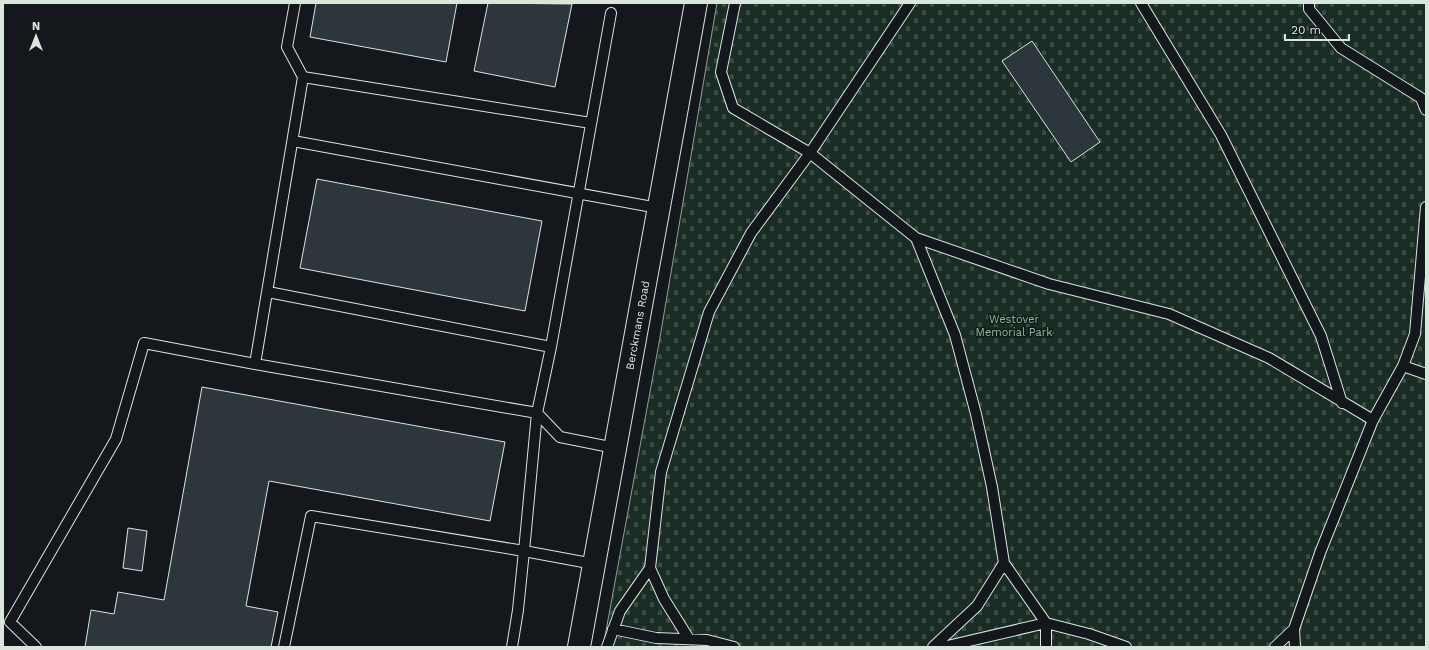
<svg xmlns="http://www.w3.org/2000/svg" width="1429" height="650" viewBox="0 0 1429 650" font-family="'Work Sans',sans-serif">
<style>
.cemetery{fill:url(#cemetery-stones);stroke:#939e99}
.building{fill:#2c363c;stroke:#d8e6dc}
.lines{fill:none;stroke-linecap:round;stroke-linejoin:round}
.service-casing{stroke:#d8e6dc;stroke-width:12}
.secondary-casing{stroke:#d8e6dc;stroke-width:24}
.service{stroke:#14181c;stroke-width:10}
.secondary{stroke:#14181c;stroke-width:22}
.labels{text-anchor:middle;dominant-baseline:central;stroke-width:3;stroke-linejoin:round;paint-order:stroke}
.park-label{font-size:11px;fill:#8ac095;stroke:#14181c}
.street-label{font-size:11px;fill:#d8e6dc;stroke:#14181c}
</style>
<defs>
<pattern id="cemetery-stones" width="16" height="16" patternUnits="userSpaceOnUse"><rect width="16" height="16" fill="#1a2d24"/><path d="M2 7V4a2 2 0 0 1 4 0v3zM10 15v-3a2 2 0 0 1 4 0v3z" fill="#3b4b43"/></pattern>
</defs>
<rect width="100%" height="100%" fill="#14181c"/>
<!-- cemetery -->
<path class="cemetery" d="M717 3H1426V647H603L659 343Z"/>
<!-- building -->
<path class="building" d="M316 3H457L446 62 310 37Z
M488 3 572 4 555 87 474 71Z
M1032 41 1100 142 1071 162 1002 61Z
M317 179 542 221 525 311 300 268Z
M202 387 505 442 490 521 269 481 246 606 278 612 271 647H85L91 610 114 614 118 592 164 600Z
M128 528 147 531 142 571 123 568Z"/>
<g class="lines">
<!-- service casing -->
<g class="service-casing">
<path id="service" d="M295 3 287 47 303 77 255 364 537 413 551 347 611 13
M735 3 721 72 733 108 810 153 916 238 1049 284 1169 314 1269 358 1373 420
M1141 3 1221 135 1321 336 1342 403
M1309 3V9L1341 48 1421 98 1426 110
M303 77 591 123
M293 141 658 208
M916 238 955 335 976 414 992 487 1004 563 1046 623V647
M268 292 551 347
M1403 366 1426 374
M537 413 560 437 615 448
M650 568 664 599 689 639
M613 629 656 638 707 640 734 647
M36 647 10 622 116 439 144 343 255 364
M284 647 311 516 524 551 537 413
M512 647 518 610 524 551 594 564
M607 647 620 611 650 568 661 472 709 312 751 233 810 153 910 3
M933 647 977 606 1004 563
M943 647 1046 623 1089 634 1126 647
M1275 647 1294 629
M1295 647 1294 629 1320 553 1373 420 1403 366 1415 334 1426 207"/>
</g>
<!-- secondary casing -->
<g class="secondary-casing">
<g id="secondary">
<path id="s1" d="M579 647 696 3"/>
</g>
</g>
<!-- service -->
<use href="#service" class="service"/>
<!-- secondary -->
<use href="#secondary" class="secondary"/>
</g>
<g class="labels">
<!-- park labels -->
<g class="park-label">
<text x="1014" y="319">Westover<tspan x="1014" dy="13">Memorial Park</tspan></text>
</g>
<!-- street labels -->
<g class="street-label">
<text stroke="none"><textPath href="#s1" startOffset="327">Berckmans Road</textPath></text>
</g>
</g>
<!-- border -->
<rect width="1429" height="650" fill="none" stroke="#d8e6dc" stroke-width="8"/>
<!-- north arrow -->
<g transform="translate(36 36)" stroke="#14181c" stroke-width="3" paint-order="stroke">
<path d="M0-3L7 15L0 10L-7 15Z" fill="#d8e6dc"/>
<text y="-6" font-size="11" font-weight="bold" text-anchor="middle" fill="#d8e6dc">N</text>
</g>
<!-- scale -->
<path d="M1285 34v6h64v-6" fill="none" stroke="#d8e6dc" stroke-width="2"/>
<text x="1291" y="34" font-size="12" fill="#d8e6dc" stroke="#14181c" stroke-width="3" paint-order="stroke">20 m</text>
</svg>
